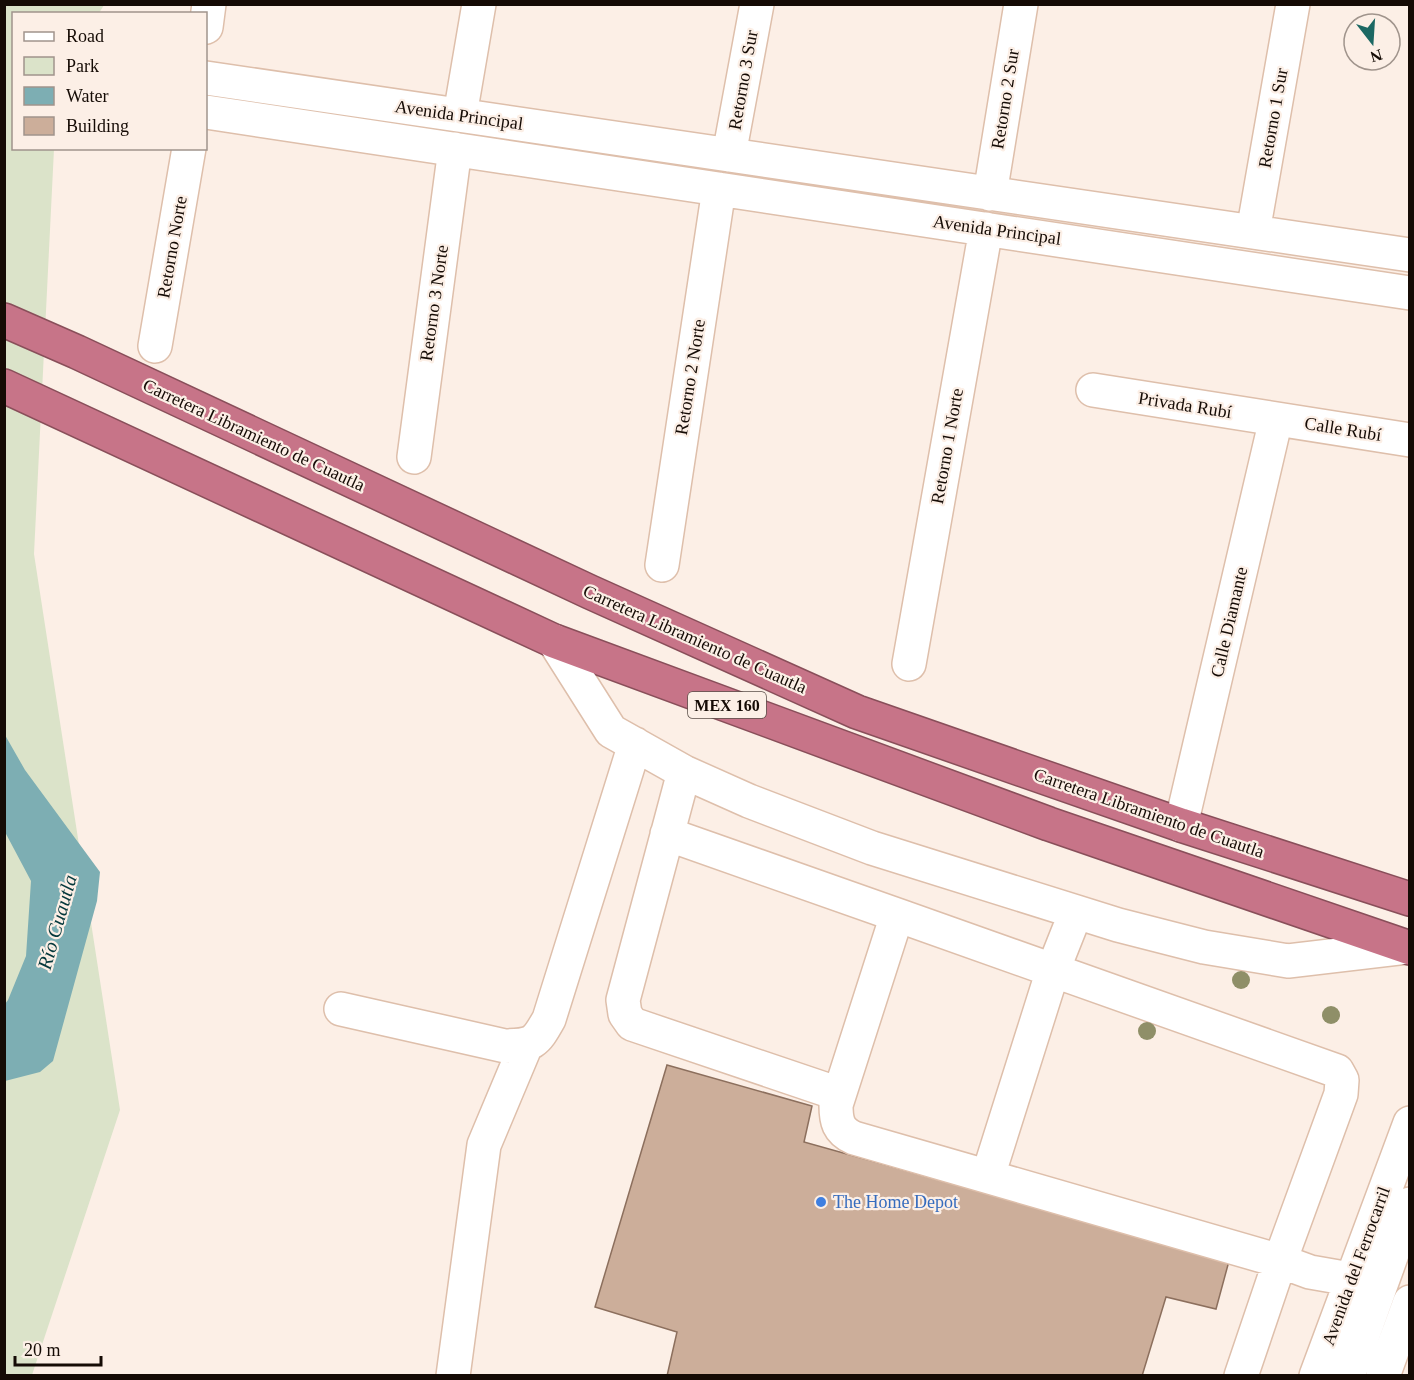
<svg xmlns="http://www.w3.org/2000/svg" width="1414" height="1380" viewBox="0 0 1414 1380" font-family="Georgia,serif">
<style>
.green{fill:#dbe3c9}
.water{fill:#7daeb3}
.building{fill:#ccae9a;stroke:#8c6f5d;stroke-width:1.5}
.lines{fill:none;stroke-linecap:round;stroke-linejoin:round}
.minor-casing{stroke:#debfab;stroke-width:36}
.highway-casing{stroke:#894f5a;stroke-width:36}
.minor{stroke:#fff;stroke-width:33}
.highway{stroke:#c77488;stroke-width:33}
.tree{fill:#8f8f68}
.shop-dot{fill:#3f7fe0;stroke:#fcefe6;stroke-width:2}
.labels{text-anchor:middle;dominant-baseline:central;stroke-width:4.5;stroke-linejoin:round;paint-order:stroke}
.shield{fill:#fcefe6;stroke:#5a4f48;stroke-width:1.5}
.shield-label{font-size:16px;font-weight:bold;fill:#150b05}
.street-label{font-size:18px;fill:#150b05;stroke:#fcefe6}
.shop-label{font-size:18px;fill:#366cbe;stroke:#fcefe6;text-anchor:start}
.water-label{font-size:20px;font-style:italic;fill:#05383c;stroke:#fcefe6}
</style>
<rect width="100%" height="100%" fill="#fcefe6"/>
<!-- green -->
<path class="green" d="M5 5H104L99 13 14 14V148L54 149 34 554 120 1110 32 1375 5 1376Z"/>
<!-- water -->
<path class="water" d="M5 735 25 770 100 872 97 901 53 1061 40 1072 5 1081V1004L8 1000 26 956 31 881 5 832Z"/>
<!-- building -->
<path class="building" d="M667 1065 812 1106 804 1142 1229 1261 1216 1309 1166 1297 1142 1376H667L677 1332 595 1307Z"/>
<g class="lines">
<!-- minor casing -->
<g class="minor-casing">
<path id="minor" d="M206 27 209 4
M206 78 1410 255
M206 112 1410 293
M460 115 479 4
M729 155 757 4
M990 194 1021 4
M1253 232 1293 4
M155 346 189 148
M1093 390 1410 440
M414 457 455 149
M662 565 719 189
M554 641 611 731 684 772 749 801 872 848 1118 925 1204 947 1288 961 1407 947
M909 664 986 229
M684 772 623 1000 625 1014 632 1024 839 1094
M1181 825 1276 419
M667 834 897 915 836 1105C836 1121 838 1131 854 1138L1280 1261 1341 1094 1342 1080 1337 1071 897 915
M341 1009 505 1046C533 1045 535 1044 549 1019L635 744
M988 1176 1053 970 1076 912
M453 1376 484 1145 526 1045
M1241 1376 1280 1261 1310 1272 1350 1279
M1316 1376 1410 1123
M1348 1376 1410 1204
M1383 1376 1410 1302"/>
</g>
<!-- highway casing -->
<g class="highway-casing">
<path id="highway" d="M4 320 77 352 590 592 857 712 1181 825 1410 899
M4 386 554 641 1049 824 1410 948"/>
</g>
<!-- minor -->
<use href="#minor" class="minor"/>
<!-- highway -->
<use href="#highway" class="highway"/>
</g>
<!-- trees -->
<g class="tree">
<circle cx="1241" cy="980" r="9"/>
<circle cx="1331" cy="1015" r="9"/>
<circle cx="1147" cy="1031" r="9"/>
</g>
<!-- markers -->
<circle class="shop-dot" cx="821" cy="1202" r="6"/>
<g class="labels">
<!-- shield labels -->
<rect class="shield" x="688" y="692" width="78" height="26" rx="4.5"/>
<g class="shield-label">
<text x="727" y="705">MEX 160</text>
</g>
<!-- street labels -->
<g class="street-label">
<text transform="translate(743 80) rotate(-80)">Retorno 3 Sur</text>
<text transform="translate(1005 99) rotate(-81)">Retorno 2 Sur</text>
<text transform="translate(459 115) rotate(8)">Avenida Principal</text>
<text transform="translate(1273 118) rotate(-80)">Retorno 1 Sur</text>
<text transform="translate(997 230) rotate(8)">Avenida Principal</text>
<text transform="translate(172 247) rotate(-80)">Retorno Norte</text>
<text transform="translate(434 303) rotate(-82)">Retorno 3 Norte</text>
<text transform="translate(690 377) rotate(-81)">Retorno 2 Norte</text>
<text transform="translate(1185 405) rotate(9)">Privada Rubí</text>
<text transform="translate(1343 429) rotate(9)">Calle Rubí</text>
<text transform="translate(254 435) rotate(25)">Carretera Libramiento de Cuautla</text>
<text transform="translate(947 446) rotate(-80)">Retorno 1 Norte</text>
<text transform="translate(1229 622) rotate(-77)">Calle Diamante</text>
<text transform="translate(695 639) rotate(24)">Carretera Libramiento de Cuautla</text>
<text transform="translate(1149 813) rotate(19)">Carretera Libramiento de Cuautla</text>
<text transform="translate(1356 1266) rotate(-70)">Avenida del Ferrocarril</text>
</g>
<!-- shop labels -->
<g class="shop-label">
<text x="833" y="1202">The Home Depot</text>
</g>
<!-- water labels -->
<g class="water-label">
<text transform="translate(57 922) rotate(-74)">Río Cuautla</text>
</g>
</g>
<!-- border -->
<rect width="1414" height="1380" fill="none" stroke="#150b05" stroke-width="12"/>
<!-- legend -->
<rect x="12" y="12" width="195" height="138" fill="#fcefe6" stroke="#a0948c" stroke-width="1.5"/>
<rect x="24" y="32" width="30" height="9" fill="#ffffff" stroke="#a0948c" stroke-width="1.5"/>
<text x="66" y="42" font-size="18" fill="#150b05">Road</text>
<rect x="24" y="57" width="30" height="18" fill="#dbe3c9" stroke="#a0948c" stroke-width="1.5"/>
<text x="66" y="72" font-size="18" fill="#150b05">Park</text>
<rect x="24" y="87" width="30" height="18" fill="#7daeb3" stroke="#a0948c" stroke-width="1.5"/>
<text x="66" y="102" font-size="18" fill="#150b05">Water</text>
<rect x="24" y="117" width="30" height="18" fill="#ccae9a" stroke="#a0948c" stroke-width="1.5"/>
<text x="66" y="132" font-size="18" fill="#150b05">Building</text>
<!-- north arrow -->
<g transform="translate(1372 42) rotate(163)"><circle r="28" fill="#fcefe6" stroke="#a0948c" stroke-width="1.5"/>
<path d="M0-4.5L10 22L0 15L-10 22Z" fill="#1c6863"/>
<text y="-9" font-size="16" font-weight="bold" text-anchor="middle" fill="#150b05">N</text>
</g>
<!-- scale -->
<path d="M15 1356v9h86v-9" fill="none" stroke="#150b05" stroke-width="3"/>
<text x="24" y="1356" font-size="18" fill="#150b05" stroke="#fcefe6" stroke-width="4.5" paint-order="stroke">20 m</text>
</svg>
